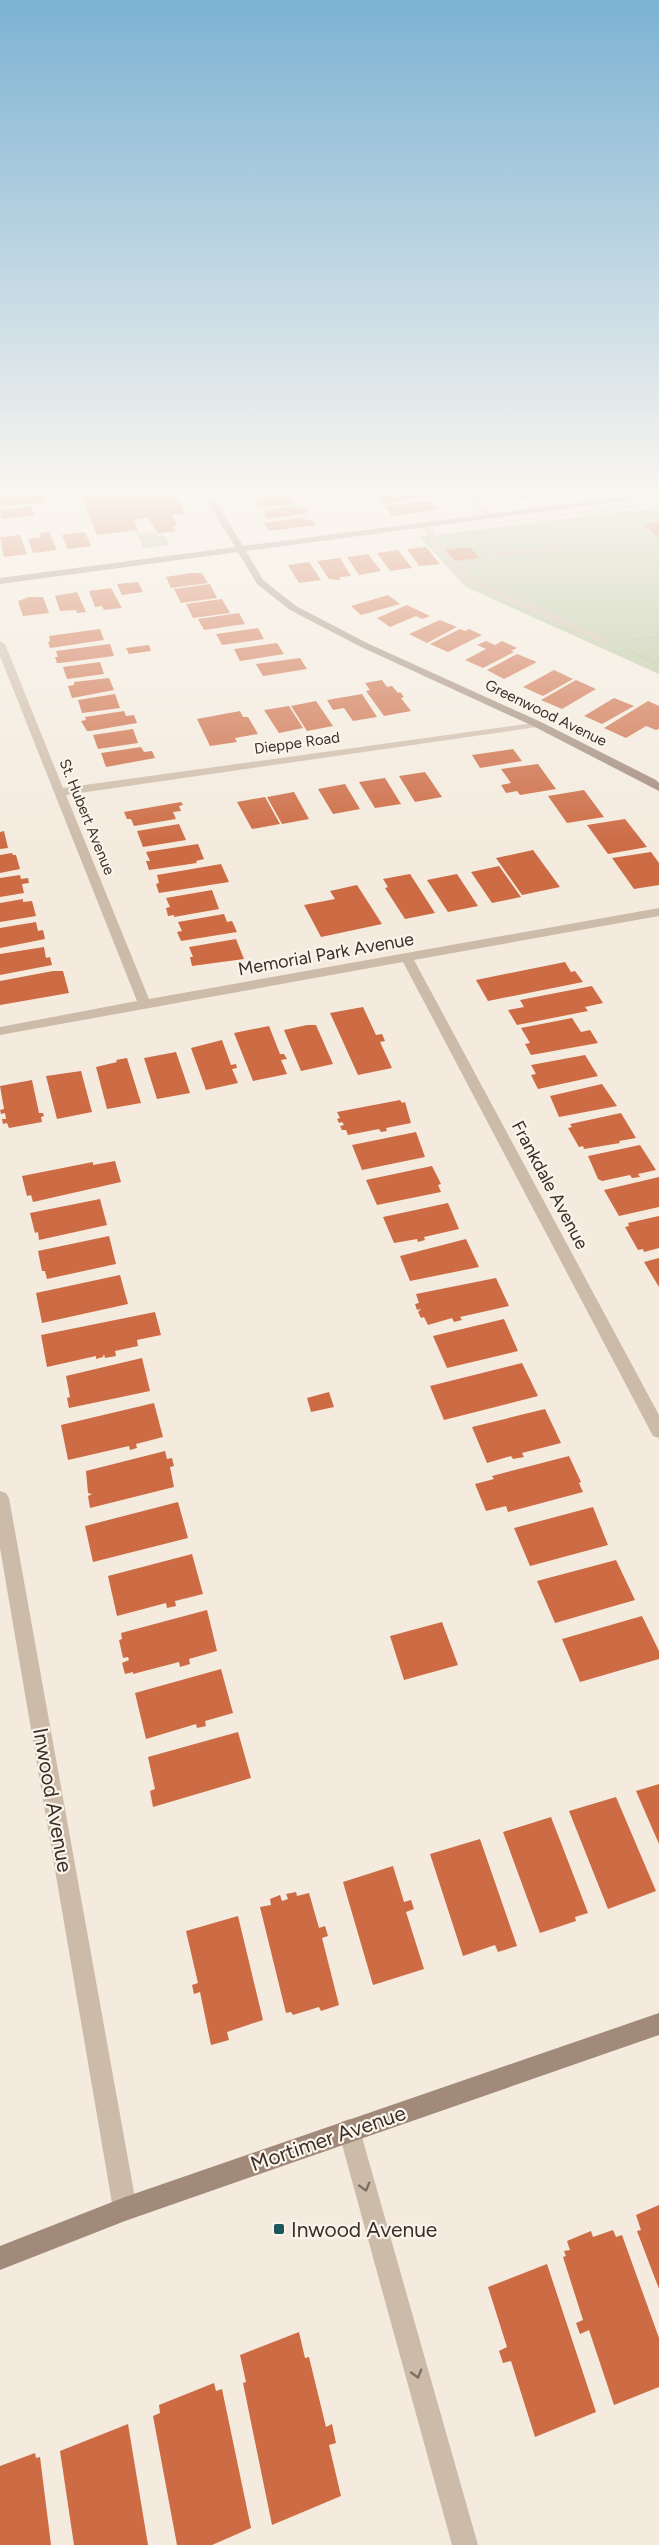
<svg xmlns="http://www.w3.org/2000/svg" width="659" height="2545" viewBox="0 0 659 2545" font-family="Figtree,sans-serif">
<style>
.green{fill:#b5c49d}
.building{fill:#cc6b44}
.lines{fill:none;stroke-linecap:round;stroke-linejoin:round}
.path{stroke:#b9a593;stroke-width:2;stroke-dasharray:1.5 1.5;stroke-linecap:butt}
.lane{fill:#cdbba9;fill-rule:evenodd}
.street{fill:#cdbba9;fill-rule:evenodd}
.secondary{fill:#a18a7a;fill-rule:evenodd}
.oneway{stroke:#7c6e63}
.poi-dot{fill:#1c575e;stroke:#fbf4eb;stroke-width:2}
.labels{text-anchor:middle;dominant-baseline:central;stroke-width:4.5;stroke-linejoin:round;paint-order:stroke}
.far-street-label{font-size:15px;fill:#3a2f29;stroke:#fbf4eb}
.street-label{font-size:18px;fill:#3a2f29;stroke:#fbf4eb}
.near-street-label{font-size:21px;fill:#3a2f29;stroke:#fbf4eb}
.near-poi-label{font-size:21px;fill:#3a2f29;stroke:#fbf4eb;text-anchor:start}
</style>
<rect width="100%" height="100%" fill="#f4ebde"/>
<!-- green -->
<path class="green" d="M659 502V504L441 530Z
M659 507V674L466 587 420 537Z
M137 534 165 536 170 545 143 548Z"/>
<!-- building -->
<path class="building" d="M98 491H169L160 494 162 498 175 496 185 514 172 515 177 525 173 526 176 531 158 533 148 518 133 520 138 530 97 535 80 493Z
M244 491H278V493L248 496Z
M405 491H421L429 496 383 504 376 495Z
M512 491H546L551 496 519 499Z
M27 494 28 497 42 495 45 502 0 507V497Z
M288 495 294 504 259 508 255 503 257 502 255 499Z
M431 501 437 508 434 509 435 510 392 516 386 506Z
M31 506 35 515 2 519 0 512V510Z
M296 506 297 509 304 508 308 513 268 519 263 514H265L263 510Z
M303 518 305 520H312L316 525 269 531 263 523Z
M659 522V539L643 524Z
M49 532 57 550 33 553 28 539 41 537 40 533Z
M85 532 91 546 68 549 62 535Z
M20 535 27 554 4 557 0 537Z
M426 547 440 564 419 566 407 549Z
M470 547 479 558 455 561 445 550Z
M398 550 412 568 390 571 377 553Z
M368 554 381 571 359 575 347 557Z
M340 558 351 576 339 577 341 580 329 579 317 561Z
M309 562 321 580 299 583 288 565Z
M191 573H202L208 583 171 588 166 577Z
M138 582 143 592 122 595 117 584Z
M210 584 217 598 181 603 174 589Z
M111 588 122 608 104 610 102 606 95 607 89 591Z
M77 592 86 612 77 613 76 610 60 611 55 596Z
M388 595 400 604 361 615 351 606Z
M29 597H43L49 613 23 616 18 601Z
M222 599 230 613 193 618 186 604Z
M407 605 430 616 422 619 416 616 390 627 377 618Z
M239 613 245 624 204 630 198 619Z
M440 620 457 627 427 643 409 634Z
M258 628 264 639 222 645 216 634Z
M100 629 104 640 50 648 48 642 50 641 49 636Z
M460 629 465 631 469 629 482 635 448 652 430 644Z
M486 641 495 645 502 641 517 648 511 651 514 652 483 668 465 660 486 649 477 645Z
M277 643 284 654 240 661 234 649Z
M110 644 114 656 60 663H57L55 657H58L56 651Z
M149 645 151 651 129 654 126 648Z
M517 654 537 662 504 679 487 670Z
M300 658 307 669 263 676 256 664Z
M100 662 104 674 67 679 63 667Z
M554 670 573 679 543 696 523 687Z
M109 678 114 690 72 698 68 686 74 685V682Z
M382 680 387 687 392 686 398 693 400 692 404 697 401 698 411 711 384 716 366 691 370 690 365 683Z
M576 680 596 689 562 709 541 700Z
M115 694 120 708 82 713 78 700Z
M362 694 377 717 353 721 344 708 333 710 327 700Z
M614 698 634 706 602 724 584 716Z
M316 701 333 726 307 731 291 706Z
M648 701 659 706V729L656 730 646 726 626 738 604 728Z
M289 706 303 728 279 733 264 710Z
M124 711 126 716 134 715 137 723 90 731H87L81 721 86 720 85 717Z
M240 711 243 717H248L258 734 235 738 237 742 210 746 197 719Z
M133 729 138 743 98 749 93 735Z
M141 747 144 752 152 751 155 758 106 767 101 753Z
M513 749 522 761 480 768 472 755Z
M538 764 556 789 520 795 517 791 506 793 501 785 511 783 501 769Z
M425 772 442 797 415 802 399 776Z
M385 778 401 804 375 808 359 782Z
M345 784 360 809 333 814 318 789Z
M584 790 604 817 567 823 548 796Z
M294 792 309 819 282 824 267 797Z
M265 797 280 824 252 829 237 802Z
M181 802 183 805 179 806 181 811 173 812 176 819 134 826 131 819H127L124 812Z
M625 819 647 847 608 854 587 825Z
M179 824 186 840 143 847 137 831Z
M4 831 8 848 0 849V832Z
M198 844 204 859 196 861 197 863 149 870 146 861H150L146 852Z
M533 850 560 887 522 895 496 858Z
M651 852 659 863V885L634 889 612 858Z
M12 853 13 855H16L20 869 0 873V855Z
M221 864 229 882 159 893 156 884 159 883 157 875Z
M499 866 521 897 492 903 471 872Z
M410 874 435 913 405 919 385 888 388 887 383 879Z
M457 874 478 906 448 912 427 880Z
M20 875 21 879 28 878 29 883 22 884 24 893 0 897V878Z
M357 885 382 924 321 937 304 905 335 899 330 891Z
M212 890 219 909 174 917V915L168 916 166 908 170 907 166 898Z
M23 899V902L32 901 36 916 0 922V903Z
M224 914 227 922 232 921 237 932 181 941 177 932 182 931 178 922Z
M36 922 38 931 43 930 45 939 0 948V928Z
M236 939 244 959 192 966 190 957H193L189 947Z
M44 947 46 958 50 957 52 965 0 975V954Z
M565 962 571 972 575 971 583 982 488 1001 476 980Z
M53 971H63L69 993 0 1005V981Z
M592 986 603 1003 585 1007 588 1011 517 1025 508 1010 524 1007 520 1000Z
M363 1007 376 1035 382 1034 385 1041 380 1042 392 1068 358 1075 330 1013Z
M572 1018 581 1032 590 1030 598 1043 531 1055 525 1044 530 1043 521 1028Z
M307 1025H316L333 1064 301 1071 284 1030Z
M269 1026 280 1054H284L287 1059 281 1060 287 1074 253 1081 234 1033Z
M222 1040 231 1065 236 1064 237 1068 232 1069 238 1083 206 1090 191 1048Z
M176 1052 190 1093 157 1099 144 1058Z
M585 1055 598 1076 538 1089 531 1075 536 1074 531 1065Z
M127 1058 141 1103 107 1109 96 1067 117 1062 116 1060Z
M81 1071 92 1112 57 1119 46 1076Z
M32 1080 39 1113H43L44 1116 41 1117 42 1122 9 1128 7 1123 3 1124 2 1119H6L5 1113 1 1114 0 1110 4 1109 0 1086Z
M602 1084 617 1106 559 1117 550 1096Z
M400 1100 402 1103 405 1102 411 1123 386 1128 387 1131 381 1132 379 1129 348 1135 346 1130H342L340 1126 344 1125 342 1122 339 1123 337 1119 340 1118 337 1112Z
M621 1113 636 1138 619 1141 620 1143 584 1149 583 1146 579 1147 568 1128 572 1127 570 1124Z
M416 1132 425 1157 362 1170 352 1145Z
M640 1145 656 1170 638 1174 640 1177 632 1178 630 1175 602 1181 598 1179 588 1156Z
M115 1161 121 1182 33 1202 31 1195 27 1196 22 1176 93 1162V1165Z
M432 1166 441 1184 438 1185 441 1192 377 1205 366 1180Z
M659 1177V1207L619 1216 604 1190Z
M100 1199 107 1225 39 1240 38 1232 35 1233 30 1213Z
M448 1203 459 1229 424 1237 425 1240 418 1242 417 1239 394 1243 383 1217Z
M659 1216V1248L644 1252 643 1249 638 1250 625 1227 629 1226 628 1223Z
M109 1236 116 1264 47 1279 45 1271H42L38 1251Z
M466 1239 479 1267 410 1281 400 1256Z
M659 1258V1287L644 1262Z
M120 1275 128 1304 42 1323 36 1293Z
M496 1278 509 1306 460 1317 462 1320 454 1322 452 1318 428 1325 424 1317 421 1318 418 1312 421 1309 417 1310 415 1304 419 1303 416 1294Z
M155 1312 161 1335 137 1340 138 1346 115 1351 116 1356 105 1358 104 1354 103 1357 96 1359V1356L47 1367 41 1335Z
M504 1319 518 1351 447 1368 433 1336Z
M142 1358 150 1391 69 1408 67 1398 70 1397 66 1376Z
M522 1363 538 1396 444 1420 430 1386Z
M329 1392 334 1407 311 1412 307 1398Z
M154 1403 163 1437 136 1444 137 1448 130 1450 129 1446 68 1460 61 1425Z
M545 1409 561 1443 522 1453 524 1457 513 1459 511 1456 487 1463 472 1427Z
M165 1451 167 1459 172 1458 174 1466 170 1467 174 1487 90 1508 88 1496 92 1494 88 1493 86 1471Z
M569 1456 581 1482 579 1483 583 1492 508 1512 506 1506 486 1511 475 1484 494 1479 492 1476Z
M178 1502 188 1538 93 1562 85 1526Z
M593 1507 608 1545 530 1566 514 1528Z
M192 1554 203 1594 175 1601 176 1606 167 1608 166 1603 117 1616 108 1576Z
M616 1560 635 1600 555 1623 537 1581Z
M207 1610 217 1651 189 1659 190 1664 180 1667 179 1662 133 1674V1672L125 1674 122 1663 129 1660 128 1657 123 1658 119 1640 122 1639 121 1633Z
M642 1616 659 1651V1659L580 1682 562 1639Z
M442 1622 458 1665 404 1680 390 1636Z
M221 1669 233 1713 205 1721 206 1726 197 1728 196 1724 146 1739 135 1693Z
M238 1732 251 1778 153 1807 150 1791 155 1789 148 1757Z
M659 1784V1844L636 1791Z
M616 1797 656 1891 608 1909 569 1811Z
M551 1817 588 1913 575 1917 576 1921 540 1933 503 1832Z
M480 1839 517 1946 498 1952 495 1945 463 1956 430 1854Z
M393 1866 404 1902 411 1900 414 1909 406 1912 424 1969 373 1985 343 1882Z
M296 1892 297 1896 309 1893 319 1928 325 1926 328 1936 322 1938 339 2005 321 2011 319 2007 293 2015 291 2012 286 2013 260 1907 271 1905 270 1899 280 1895 282 1901 288 1899 286 1894Z
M238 1916 263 2020 227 2032 229 2040 211 2045 200 1992 194 1994 192 1985 198 1983 186 1931Z
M659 2205V2289L637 2231 641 2230 636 2215Z
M613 2230 616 2237 622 2235 659 2338V2387L614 2405 589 2330 580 2334 576 2323 583 2320 563 2257 566 2256 564 2251 570 2250 567 2241 591 2231 593 2237Z
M547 2264 596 2412 535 2437 511 2361 503 2363 499 2351 507 2347 488 2287Z
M299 2332 305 2358 309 2357 326 2427 332 2424 336 2443 329 2445 341 2496 272 2525 243 2383 246 2382 240 2355Z
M214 2383 216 2391 222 2389 251 2528 212 2545H177L153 2416 160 2413 159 2405Z
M128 2424 148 2545H74L60 2451Z
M35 2453 36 2458 40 2457 51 2545H0V2466Z"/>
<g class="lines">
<!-- path -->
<path class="path" d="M133 532 162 534
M626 641 659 636
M627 650 659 664"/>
<!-- lane -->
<path class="lane" d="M420 523H426L436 535 441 547 462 568 498 552 564 545 565 547 561 550 500 557 467 572 474 579 609 640 601 642 468 583 434 550 428 536 419 525Z"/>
<!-- street -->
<path class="street" d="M464 491H472L492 514V518H486Z
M0 641 5 644 63 788 541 722 542 724 537 727 66 795 149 999 659 908V916L414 960 659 1415V1438L653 1436 403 962 0 1035V1027L137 1001 0 656Z
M0 1491 6 1493 9 1498 137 2209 133 2217 125 2221 117 2217 113 2209 0 1548Z
M349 2119 357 2122 360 2130 478 2545H452L338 2130 341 2122Z"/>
<!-- secondary -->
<path class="secondary" d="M201 491H209L243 546 659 492V496L246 551 263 580 296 606 367 643 541 722 656 780 659 783V791L533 726 361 647 290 610 257 584 238 552 0 584V578L235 547Z
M659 2013V2035L125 2221 0 2270V2246L125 2197Z"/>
</g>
<!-- one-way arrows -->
<defs><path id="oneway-chevron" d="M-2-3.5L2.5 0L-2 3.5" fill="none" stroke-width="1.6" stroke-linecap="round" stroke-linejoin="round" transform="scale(1.5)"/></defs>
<g class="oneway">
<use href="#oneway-chevron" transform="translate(365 2187) rotate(74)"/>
<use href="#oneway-chevron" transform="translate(417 2374) rotate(74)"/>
</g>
<!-- sky -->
<linearGradient id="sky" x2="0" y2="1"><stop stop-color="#7cb2d3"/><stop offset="0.58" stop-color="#faf6f0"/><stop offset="1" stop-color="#faf6f0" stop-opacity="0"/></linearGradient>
<rect width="659" height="847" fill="url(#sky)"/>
<!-- markers -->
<rect class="poi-dot" x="273" y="2223" width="12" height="12" rx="3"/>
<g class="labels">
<!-- far-street labels -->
<g class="far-street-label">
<text transform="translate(546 713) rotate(26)">Greenwood Avenue</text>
<text transform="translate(297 743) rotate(-8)">Dieppe Road</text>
<text transform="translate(87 817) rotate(68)">St. Hubert Avenue</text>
</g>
<!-- street labels -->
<g class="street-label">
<text transform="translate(326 954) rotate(-10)">Memorial Park Avenue</text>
<text transform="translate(550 1185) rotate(62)">Frankdale Avenue</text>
</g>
<!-- near-street labels -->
<g class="near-street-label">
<text transform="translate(53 1800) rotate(80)">Inwood Avenue</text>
<text transform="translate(328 2138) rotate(-19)">Mortimer Avenue</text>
</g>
<!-- near-poi labels -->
<g class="near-poi-label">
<text x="291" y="2229">Inwood Avenue</text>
</g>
</g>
</svg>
